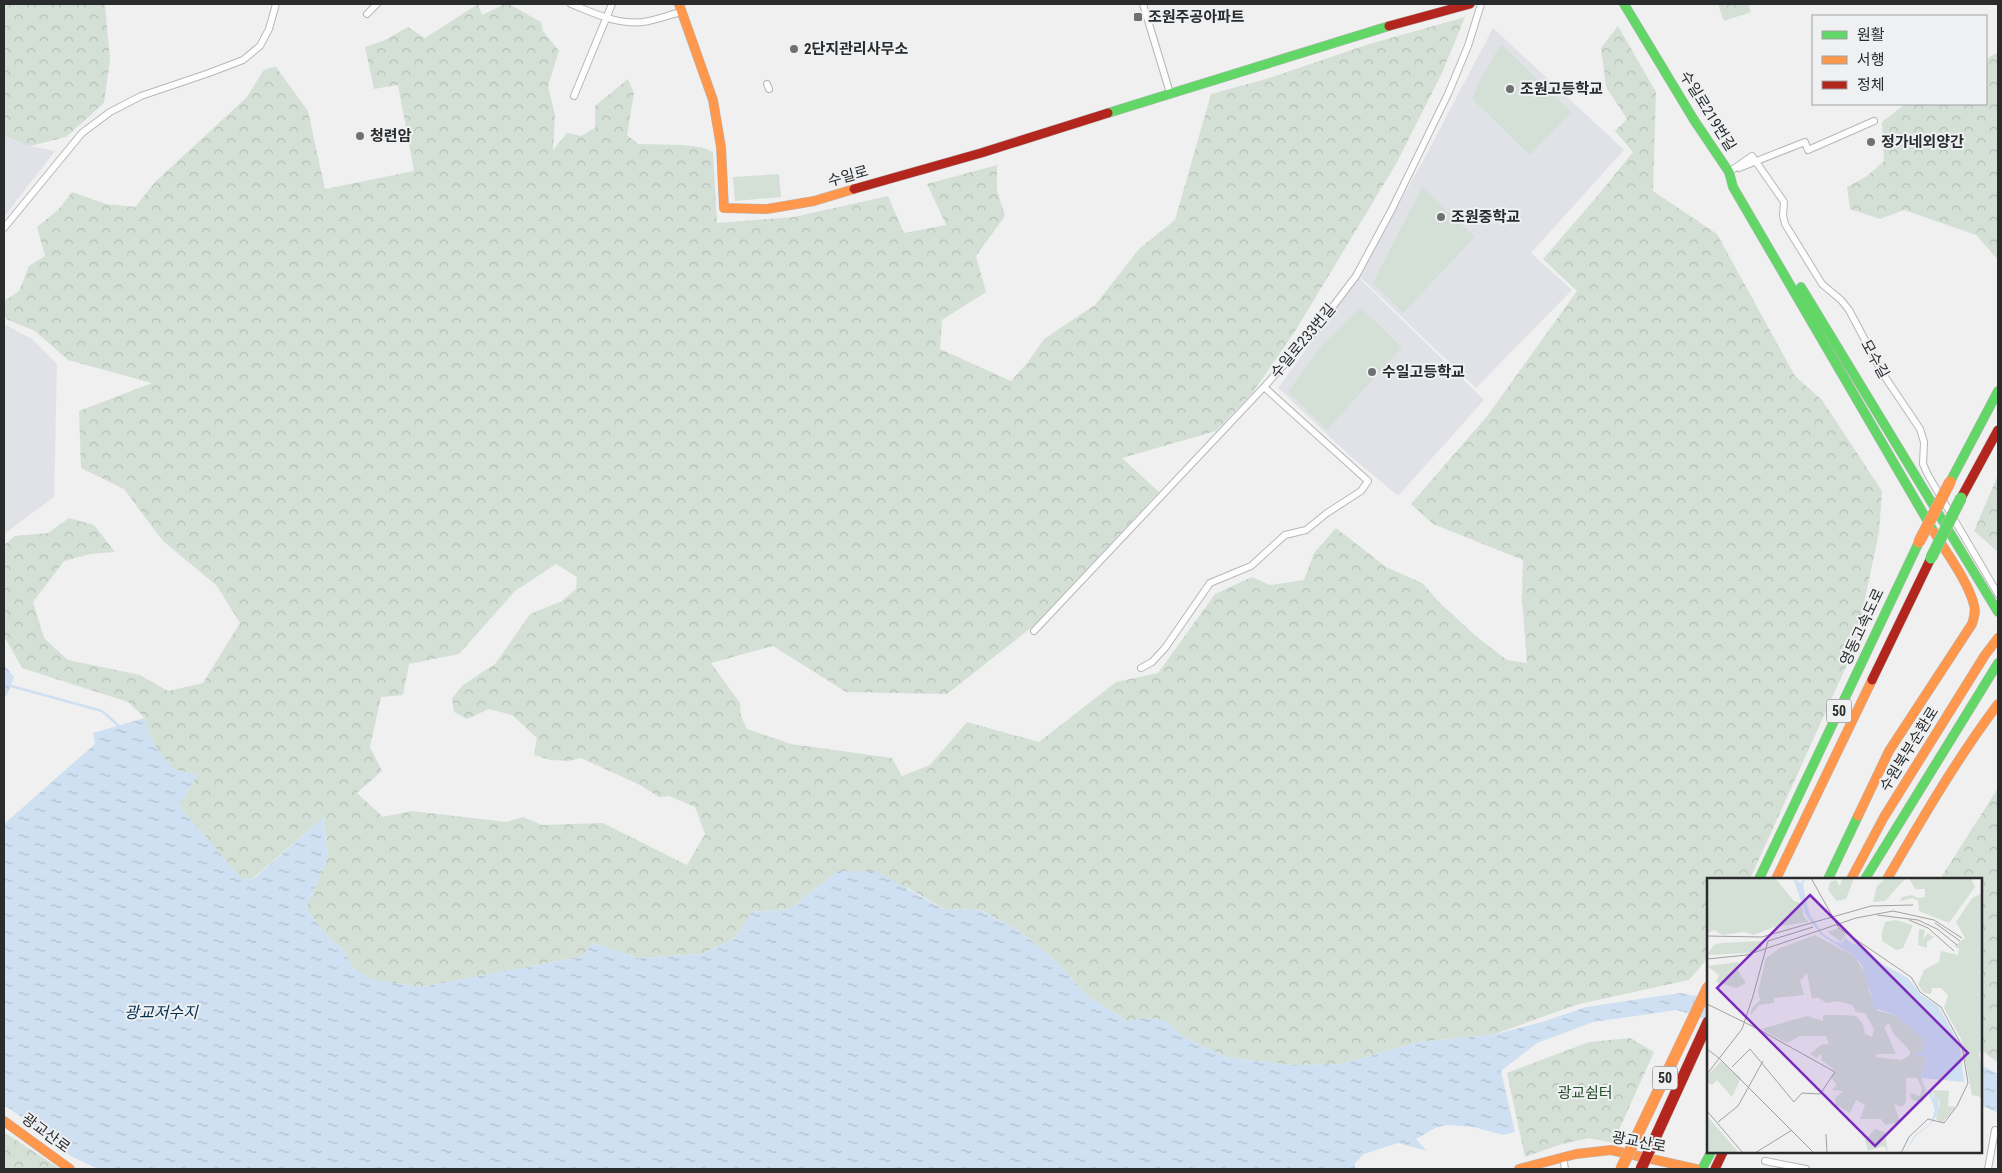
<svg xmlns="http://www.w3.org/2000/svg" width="2002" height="1173" viewBox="0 0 2002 1173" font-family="'Roboto Condensed','Noto Sans KR',sans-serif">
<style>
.built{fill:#e0e2e8}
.forest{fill:url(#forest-crowns);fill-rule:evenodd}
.pitch{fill:#d4e0d6}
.water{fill:url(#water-ripples)}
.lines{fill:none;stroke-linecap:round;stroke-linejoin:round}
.stream{stroke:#cee0f1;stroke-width:2.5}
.street-casing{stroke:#b7b7b8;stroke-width:8}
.fast-casing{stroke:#b7b7b8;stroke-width:10}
.slow-casing{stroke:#b7b7b8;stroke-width:10}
.jam-casing{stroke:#b7b7b8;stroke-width:10}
.street{stroke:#fdfdfd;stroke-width:6}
.fast{stroke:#63d668;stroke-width:9}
.slow{stroke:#ff974d;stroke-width:9}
.jam{stroke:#b3261e;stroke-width:9}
.fast-bridge-casing{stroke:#c5bdbf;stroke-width:12;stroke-linecap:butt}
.slow-bridge-casing{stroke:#c5bdbf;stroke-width:12;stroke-linecap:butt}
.jam-bridge-casing{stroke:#c5bdbf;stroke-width:12;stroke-linecap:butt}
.fast-bridge{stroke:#63d668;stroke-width:11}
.slow-bridge{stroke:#ff974d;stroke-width:11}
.jam-bridge{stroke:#b3261e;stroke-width:11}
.poi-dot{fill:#6f7071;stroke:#eff0f2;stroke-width:2}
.labels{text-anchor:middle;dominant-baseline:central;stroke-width:4;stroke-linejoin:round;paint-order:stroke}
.shield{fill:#eff0f2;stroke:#656667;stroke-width:1}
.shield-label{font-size:14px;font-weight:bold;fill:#2a2b2c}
.poi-label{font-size:15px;font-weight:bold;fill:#2a2b2c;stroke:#eff0f2;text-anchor:start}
.street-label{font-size:15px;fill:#2a2b2c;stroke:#eff0f2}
.park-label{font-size:15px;fill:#244e2c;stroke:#eff0f2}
.water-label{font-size:16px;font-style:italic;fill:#053050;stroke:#eff0f2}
.inset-road{fill:none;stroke:#a1a1a2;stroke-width:1}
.view{fill:#7b2cbf;fill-opacity:0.15;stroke:#7b2cbf;stroke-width:2.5}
.inset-edge{fill:none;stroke:#2a2b2c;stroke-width:2.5}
</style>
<defs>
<pattern id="forest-crowns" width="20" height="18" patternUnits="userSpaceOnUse" patternTransform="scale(1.25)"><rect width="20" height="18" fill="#d4e0d6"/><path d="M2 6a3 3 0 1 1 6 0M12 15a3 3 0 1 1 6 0" fill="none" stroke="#b6c0b8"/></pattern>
<pattern id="water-ripples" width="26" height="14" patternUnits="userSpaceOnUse" patternTransform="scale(1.25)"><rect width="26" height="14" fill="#cee0f1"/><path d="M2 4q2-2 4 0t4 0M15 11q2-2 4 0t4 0" fill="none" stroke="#b1c0cf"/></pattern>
</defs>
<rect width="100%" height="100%" fill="#f0f0f1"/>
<!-- built -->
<path class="built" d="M1493 28 1624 150 1531 253 1572 290 1476 388 1359 276 1425 157Z
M4 136 30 146 55 151 4 217Z
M1358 277 1484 400 1398 496 1348 454 1278 388Z
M4 324 32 339 57 364 54 497 4 534Z"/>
<!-- forest -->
<path class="forest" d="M4 4H105L110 60 104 103 66 137 30 146 4 136Z
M478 4 482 15 505 4H509L541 22 543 31 559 51 548 86 555 115 553 150 567 133 581 136 595 128V106L628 79 634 93 627 135 638 144 684 145 704 148 713 152 717 223 794 217 888 196 904 233 946 225 927 184 997 165V190L1005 216 976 256 986 292 942 320 940 349 1011 381 1028 362 1044 339 1095 305 1140 248 1175 220 1211 94 1266 79 1366 45 1465 17 1442 73 1396 164 1294 333 1253 392 1216 431 1122 458 1159 492 1036 624 947 694 846 692 773 646 711 663 740 703 741 716 747 729 791 744 892 758 902 776 930 765 967 722 1039 742 1116 682 1158 673 1215 594 1252 577 1270 585 1304 580 1314 553 1336 528 1386 567 1422 583 1441 604 1477 637 1507 660 1527 663 1522 598 1523 560 1433 524 1411 504 1488 415 1577 291 1543 259 1599 194 1633 152 1615 131 1627 119 1606 87 1601 48 1618 26 1656 92 1653 191 1717 234 1795 376 1822 400 1882 491 1879 532 1855 647 1750 879H1708V958L1689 980 1579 1004 1492 1035 1419 1042 1341 1064 1291 1065 1227 1057 1183 1037 1164 1020 1146 1018 1127 1021 1087 995 1051 957 1018 930 979 909 946 910 908 888 838 871 790 909 752 912 735 938 702 954 639 958 593 943 583 956 422 987 372 980 353 968 344 950 325 934 306 908 328 856 323 818 252 879 241 878 179 806 198 774 174 770 158 753 147 727 145 718 128 702 22 668 4 636V545L15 536 48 533 69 518 94 525 115 552 90 554 64 561 33 602 44 638 68 660 140 675 168 691 203 683 240 623 217 586 163 541 124 489 81 468 79 411 152 383 68 360 35 331 8 320 4 316V301L19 291 29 266 45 256 37 227 58 210 72 192 106 204 135 207 156 181 247 97 263 71 269 68 276 67 308 111 325 189 414 171 398 85 374 89 365 47 385 40 408 27 425 38ZM556 564 577 577 576 589 562 601 530 614 496 663 463 685 452 698 454 712 467 719 489 709 512 715 537 738 534 755 551 760 568 761 581 758 640 785 659 797 669 796 695 807 705 834 687 865 603 823 542 825 523 817 507 822 411 811 383 817 357 793 382 771 370 747 381 697 403 695 409 664 459 654 515 591Z
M1718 4H1748L1751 12 1724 21Z
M1998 52V260L1976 235 1904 210 1880 219 1850 209 1847 187 1867 176 1884 161 1882 122 1905 104H1986V59Z
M1998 475V552L1974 531Z
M1998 788V1063L1981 1050V879H1940Z
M1630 1038 1654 1052 1613 1143 1589 1138 1559 1145 1525 1157 1507 1073 1589 1042Z
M4 1132 60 1169H4Z"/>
<!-- pitch -->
<path class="pitch" d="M1501 44 1571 112 1530 155 1472 99 1481 78Z
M779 174 781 197 735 201 733 177Z
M1422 187 1475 237 1403 313 1373 283Z
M1361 308 1402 347 1327 430 1288 392 1322 345Z"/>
<!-- water -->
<path class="water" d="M4 665 14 677 7 695 4 697Z
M145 718C149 739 160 754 174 770L198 774 179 806 241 878 253 879 323 818 328 857 306 908 325 934 344 950 353 968 372 980 422 987 583 956 593 943 639 958 702 954 735 938 752 912 790 909 838 871H876L945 910 978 909 1018 930 1051 957 1087 995 1127 1021 1146 1018 1165 1020 1183 1037 1227 1057 1291 1065 1341 1064 1419 1042 1492 1035 1542 1022 1586 1007 1680 993 1708 998V1020L1677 1010 1593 1022 1537 1043 1501 1071 1515 1132 1503 1135 1474 1127 1449 1125 1437 1127 1416 1139 1427 1151 1398 1143 1364 1154 1355 1163V1169H98L71 1156 29 1122 4 1105V824L95 744 93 733Z
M1981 1065 1998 1074V1113L1981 1105Z"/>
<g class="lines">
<!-- stream -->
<path class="stream" d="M11 686 102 711 119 726"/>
<!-- street casing -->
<g class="street-casing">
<path id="street" d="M571 4C594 13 617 25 643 22 656 20 669 15 681 12
M1143 4 1170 93
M367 14 377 4
M767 84 769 89
M574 96 612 4
M1739 168 1805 142 1808 150 1874 121
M1729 172 1752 156 1784 202 1783 215 1785 224 1822 284 1841 300 1849 310 1883 374 1920 429 1924 442 1923 464 1928 475 1998 594
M4 228 82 133 110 112 141 96 209 73 243 60 260 46 269 29 276 4
M1034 631 1264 387
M1141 668 1152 662 1165 648 1210 583 1251 566 1285 535 1306 530 1327 513 1361 491 1368 481 1264 387 1312 334 1356 276 1391 211 1448 94 1468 46 1481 4
M1563 1157 1565 1169
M1765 1161 1806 1169
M1988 1169 1995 1130"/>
</g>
<!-- fast casing -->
<g class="fast-casing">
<path id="fast" d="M1624 4 1694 120 1729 172
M1108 113 1389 26
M1729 172 1733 187 1934 532
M1801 287 1998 612
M1950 482 1998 391
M1759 879 1919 542
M1828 879 1858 816
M1865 879 1998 663
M1702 1169 1711 1152"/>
</g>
<!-- slow casing -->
<g class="slow-casing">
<path id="slow" d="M679 4 713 100 721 147 724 208 767 209 814 201 854 189
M1858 816 1889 751 1972 624C1974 617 1976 612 1974 605 1968 581 1947 554 1934 532
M1776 879 1872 680
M1851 879 1884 817 1985 655 1998 638
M1887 879C1922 819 1956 760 1998 704
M4 1121 70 1169
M1519 1169 1576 1154 1611 1150 1696 1169"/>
</g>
<!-- jam casing -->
<g class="jam-casing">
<path id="jam" d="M1389 26 1470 4
M854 189 981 153 1108 113
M1961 498 1998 430
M1872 680 1931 558
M1715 1169 1723 1152"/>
</g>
<!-- street -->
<use href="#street" class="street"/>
<!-- fast -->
<use href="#fast" class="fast"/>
<!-- slow -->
<use href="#slow" class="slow"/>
<!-- jam -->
<use href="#jam" class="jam"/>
<!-- fast-bridge casing -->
<g class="fast-bridge-casing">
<path id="fast-bridge" d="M1931 558 1961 498"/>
</g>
<!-- slow-bridge casing -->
<g class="slow-bridge-casing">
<path id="slow-bridge" d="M1919 542 1950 482
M1621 1169 1708 987"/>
</g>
<!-- jam-bridge casing -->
<g class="jam-bridge-casing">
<path id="jam-bridge" d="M1641 1169 1708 1022"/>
</g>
<!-- fast-bridge -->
<use href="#fast-bridge" class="fast-bridge"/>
<!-- slow-bridge -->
<use href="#slow-bridge" class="slow-bridge"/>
<!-- jam-bridge -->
<use href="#jam-bridge" class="jam-bridge"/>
</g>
<!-- markers -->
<g class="poi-dot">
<rect x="1133" y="12" width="10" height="10" rx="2.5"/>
<circle cx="794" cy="49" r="5"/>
<circle cx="1510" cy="89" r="5"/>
<circle cx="360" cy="136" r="5"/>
<circle cx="1871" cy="142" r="5"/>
<circle cx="1441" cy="217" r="5"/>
<circle cx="1372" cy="372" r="5"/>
</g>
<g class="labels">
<!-- shield labels -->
<g class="shield">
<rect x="1826.5" y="699.5" width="25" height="23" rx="4"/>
<rect x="1652.5" y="1066.5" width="25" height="23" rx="4"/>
</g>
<g class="shield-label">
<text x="1839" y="711">50</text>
<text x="1665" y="1078">50</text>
</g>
<!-- poi labels -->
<g class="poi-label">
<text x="1148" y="17">조원주공아파트</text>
<text x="804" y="49">2단지관리사무소</text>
<text x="1520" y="89">조원고등학교</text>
<text x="370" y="136">청련암</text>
<text x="1881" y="142">정가네외양간</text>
<text x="1451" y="217">조원중학교</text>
<text x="1382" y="372">수일고등학교</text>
</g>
<!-- street labels -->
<g class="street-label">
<text transform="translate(1708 111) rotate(58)">수일로219번길</text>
<text transform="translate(848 176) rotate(-16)">수일로</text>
<text transform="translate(1303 341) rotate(-50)">수일로233번길</text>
<text transform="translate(1875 359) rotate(61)">모수길</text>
<text transform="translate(1862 627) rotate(-65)">영동고속도로</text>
<text transform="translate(1909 749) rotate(-58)">수원북부순환로</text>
<text transform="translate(46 1133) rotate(36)">광교산로</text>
<text transform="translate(1639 1142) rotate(11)">광교산로</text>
</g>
<!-- park labels -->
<g class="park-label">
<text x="1585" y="1093">광교쉼터</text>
</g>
<!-- water labels -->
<g class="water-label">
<text x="161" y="1012">광교저수지</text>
</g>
</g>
<!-- overview -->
<g transform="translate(1707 878)">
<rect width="275" height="275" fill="#f0f0f1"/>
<path d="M0 0H68L87 23 94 25 97 39 102 44 67 49 47 57 37 54 16 57 7 52 1 55ZM147 0 139 21 130 23 121 12 123 4 129 2 133 8 135 1ZM179 0H199L178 23 166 24 170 8ZM202 0H264L268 9 242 45 212 33 211 23 206 20 193 23 195 19 205 17 211 20 218 19V11H208ZM275 15V173L272 176 275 188 274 219 265 217 254 161 237 130 241 117 234 110H225L224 116 217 115 211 107 217 92 232 84 234 73 251 77 252 71 247 68 258 60 249 44 265 20ZM189 42 206 47 196 70 189 72 175 63V54L178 44ZM131 50 139 56 134 64 121 54ZM212 51 218 52 216 61 221 55 227 59 220 64V70L211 67ZM108 57 147 78 160 98 162 114 171 133 188 137 217 161 216 172 208 177 219 179 214 200 219 213 217 222 214 225 204 221 203 215 213 218 215 210 210 200H199V224L195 229 187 226 193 244 178 247 174 241H153L158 227 149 222 143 235 129 227 128 220 136 213 125 212 130 207 124 199 129 193 114 182 115 178 112 176 110 180 103 176 114 167 122 166 119 158H93L80 165 54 151 100 138 116 143V137H136L149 138 156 146 158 156 165 159 167 151 158 135 149 134 145 127 130 123 119 125 111 119 105 121 100 95 93 103 97 117 67 120V125L52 127 43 138 45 130 53 122 51 114 59 80 73 70ZM182 145 186 155 203 173V177L194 182 169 179 170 176H189L177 149ZM54 63 55 70 42 75 0 77 7 67 13 65ZM32 84 31 93 39 105 30 110 9 104 12 97 0 88ZM14 183 34 200 25 219 10 202 5 207 0 204V198ZM226 212 242 213 241 228 249 229 235 245 229 241 233 225 231 219 227 220ZM168 251 178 254 181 275 177 268 161 273 158 262Z" fill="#d4e0d6" fill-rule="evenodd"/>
<path d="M0 238 1 239 32 275H0Z" fill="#d4e0d6"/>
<path d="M86 0 93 5 99 0 96 6 98 19 103 37 116 56 129 64 135 65 138 59 144 65 155 68 174 85 201 100 214 117 231 128 253 167 257 204 214 200 219 179 207 178 216 172V161L188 137 168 130 155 87 147 78 114 57 99 37ZM221 213H225L226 220 231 219 232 232 226 244 208 259 198 275 207 258 224 245 228 232Z" fill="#cee0f1"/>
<path class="inset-road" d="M104 0 132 50 204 99 213 114 234 129 255 168 261 205 250 228 237 245 221 241 202 259 194 275M170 37 211 42 230 51 250 67M202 42 221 50 247 73M228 45 253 63M0 58 55 59 164 28 206 27M0 81 40 77 149 40 186 33 227 42 255 60M46 118 61 63 106 49M0 126 51 151 128 194 113 216 95 215 87 224 43 171 25 189M0 171 13 181M13 181 107 275M0 196 35 151 46 118M0 233 36 275M11 244 31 228 56 183M119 256 120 275M48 275 85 252"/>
<path class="view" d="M103 17 261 175 168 268 10 110Z"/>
<rect width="275" height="275" class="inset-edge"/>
</g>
<!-- border -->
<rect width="2002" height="1173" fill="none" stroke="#2a2b2c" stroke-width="10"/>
<!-- legend -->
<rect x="1812" y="15" width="175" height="90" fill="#eff0f2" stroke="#a0a1a3"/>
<rect x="1822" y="31" width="25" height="8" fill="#63d668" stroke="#a0a1a3"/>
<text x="1857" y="40" font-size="15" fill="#2a2b2c">원활</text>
<rect x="1822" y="56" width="25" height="8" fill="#ff974d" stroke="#a0a1a3"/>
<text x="1857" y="65" font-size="15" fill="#2a2b2c">서행</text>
<rect x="1822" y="81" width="25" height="8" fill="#b3261e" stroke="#a0a1a3"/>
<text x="1857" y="90" font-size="15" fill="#2a2b2c">정체</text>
</svg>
